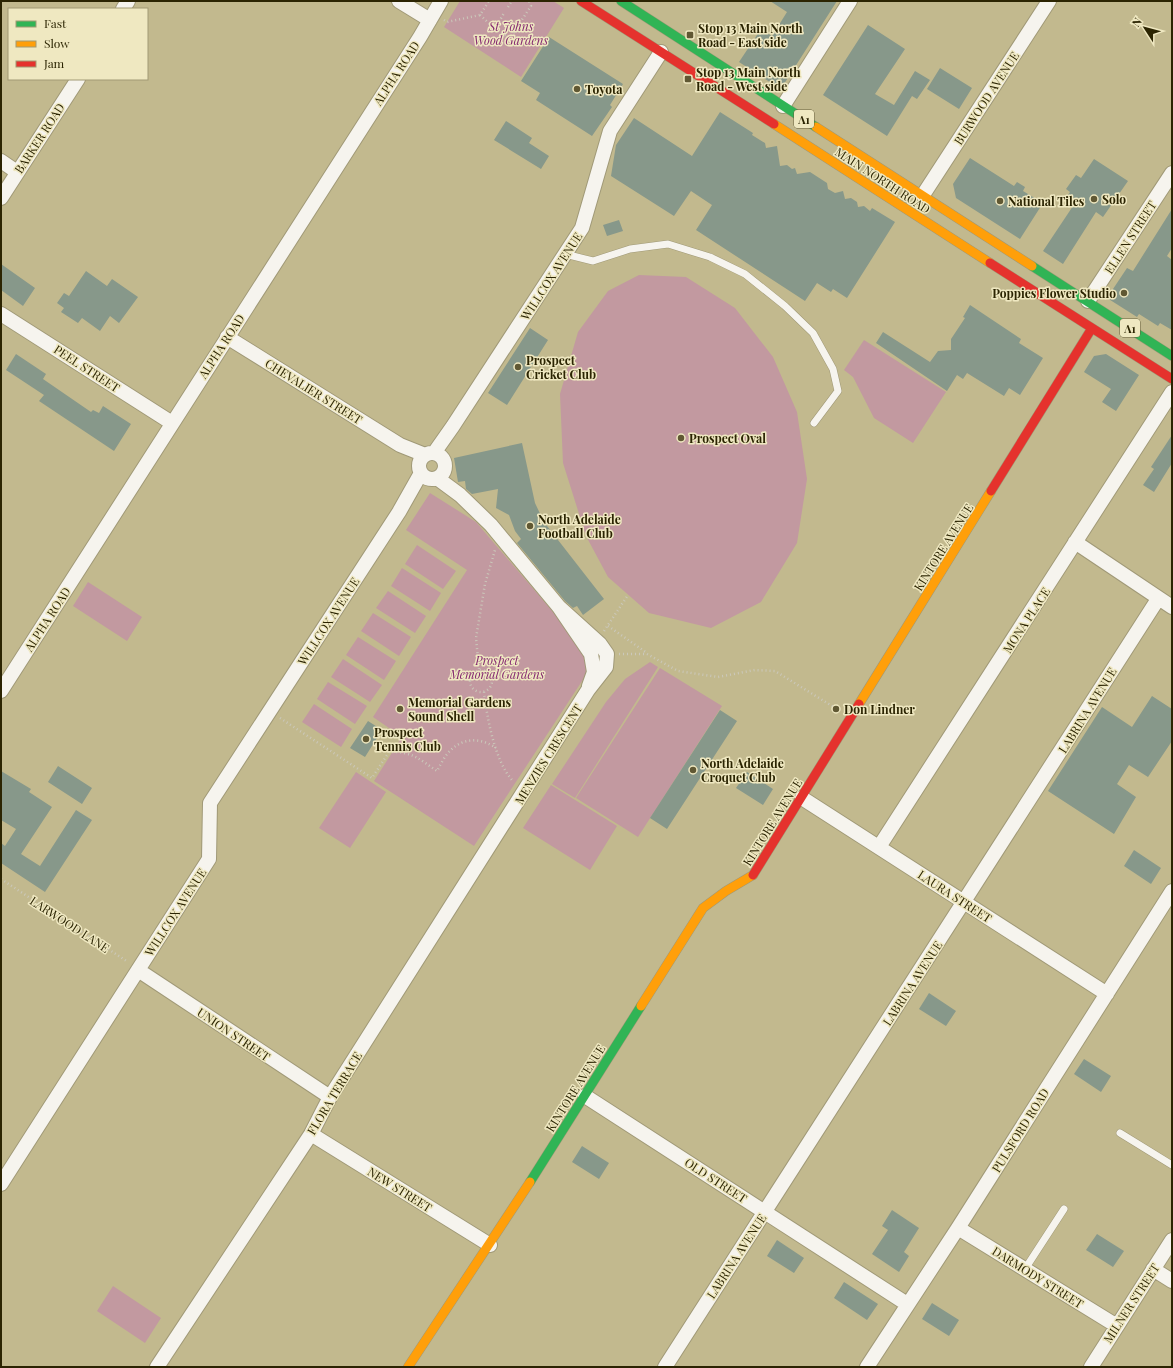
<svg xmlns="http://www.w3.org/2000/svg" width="1173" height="1368" viewBox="0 0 1173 1368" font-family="'Playfair Display',serif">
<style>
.green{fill:#c299a0}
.building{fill:#87988a}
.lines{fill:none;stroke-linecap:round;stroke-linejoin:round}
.lane-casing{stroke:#a09977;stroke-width:8}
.street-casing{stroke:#a09977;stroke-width:16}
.fast-casing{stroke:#a09977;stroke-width:10}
.slow-casing{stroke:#a09977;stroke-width:10}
.jam-casing{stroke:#a09977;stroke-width:10}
.path{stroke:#cbc8ba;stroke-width:2.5;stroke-dasharray:1 3;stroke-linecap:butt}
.lane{stroke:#f6f4ee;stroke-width:7}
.street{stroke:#f6f4ee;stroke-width:14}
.fast{stroke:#30b455;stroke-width:9}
.slow{stroke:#ff9f0a;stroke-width:9}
.jam{stroke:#e5322d;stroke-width:9}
.poi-dot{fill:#605833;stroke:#efe8c1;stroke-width:1.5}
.labels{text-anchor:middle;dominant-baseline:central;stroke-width:3;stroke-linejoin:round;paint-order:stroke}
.shield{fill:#efe8c1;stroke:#665f3b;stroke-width:1}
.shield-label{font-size:11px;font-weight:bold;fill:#2b2402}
.park-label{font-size:12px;font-style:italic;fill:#842870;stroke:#efe8c1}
.poi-label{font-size:12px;font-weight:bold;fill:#2b2402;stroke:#efe8c1;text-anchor:start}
.street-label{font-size:12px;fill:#2b2402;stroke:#efe8c1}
</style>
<rect width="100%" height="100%" fill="#c2b98e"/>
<!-- green -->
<path class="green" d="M460 1H553L564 8 521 77 444 27Z
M639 275 686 277 735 308 773 357 797 412 807 479 797 543 761 602 711 628 649 613 608 577 586 536 563 463 560 394 578 332 608 291Z
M864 340 946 392 913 443 874 418 853 377 844 370Z
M430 493 476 522 584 648 588 661 586 675 474 846 374 781 402 737 373 717 467 570 406 530Z
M417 545 456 571 443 589 405 564Z
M402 568 441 593 430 611 391 586Z
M88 582 142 617 127 641 73 606Z
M388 591 426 616 415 633 376 608Z
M373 613 411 637 399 656 361 631Z
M358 637 396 661 384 680 346 655Z
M343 659 382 685 370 702 331 677Z
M650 662 658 667 575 798 552 784 606 702 625 679Z
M660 668 722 706 638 837 576 798Z
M328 682 367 706 355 724 317 699Z
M314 704 352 729 341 747 302 722Z
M356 772 386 792 350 848 319 828Z
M551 785 617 826 590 870 523 828Z
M113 1286 161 1318 145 1343 97 1311Z"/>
<!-- building -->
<path class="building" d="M770 1H837L784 84 776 86 739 62 761 29 772 36 787 12Z
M868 25 905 49 875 94 894 105 915 71 930 80 917 99 912 96 887 136 823 95Z
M549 37 623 84 610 105 612 107 592 136 536 100 540 93 521 81Z
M940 68 972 88 959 109 927 89Z
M720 112 753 133 752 135 765 143 766 148 777 146 780 166 787 165 792 169 795 168 797 174 810 172 827 183 828 189 835 193 843 191 845 199 851 198 857 202 858 207 864 206 870 211 872 208 895 222 847 298 833 289 831 292 817 283 805 301 696 230 712 205 691 191 674 216 611 176 616 145 634 118 692 156Z
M506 121 532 138 529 143 549 156 541 169 494 140Z
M970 158 1014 186 1017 182 1025 187 1023 191 1043 203 1020 239 956 198 953 184Z
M1094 159 1128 181 1103 217 1096 212 1063 264 1043 251 1077 200 1068 195 1070 192 1066 189 1076 175 1081 178Z
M1172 209V248L1167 256 1172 260V330L1160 323 1158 326 1139 314 1137 317 1107 298 1127 268 1133 271Z
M619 220 623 231 607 236 603 225Z
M1 264 35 288 23 306 1 290Z
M86 271 107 286 112 279 138 297 119 323 110 316 100 331 82 318 78 323 61 312 64 308 57 303 64 293 69 296Z
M970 305 1021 339 1019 343 1043 358 1020 395 1009 388 1004 396 967 373 963 379 957 375 947 391 876 343 883 332 930 362 938 351 951 350V339L965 318 963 317Z
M530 328 548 340 507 405 488 393Z
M16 354 46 374 43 379 91 412 93 410 99 413 103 406 131 424 114 451 39 401 44 395 6 370Z
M1106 354 1139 375 1116 411 1102 402 1111 389 1084 372 1094 356Z
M1172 435V463L1154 492 1143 485 1154 469 1151 467Z
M522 443 535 503 544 522 604 599 583 615 577 606 573 608 565 601 517 543 521 539 515 531 509 515 496 508 498 489 472 494 466 489 465 481 458 482 454 458Z
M1152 696 1172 709V741L1148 777 1129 765 1117 784 1136 797 1114 834 1048 791 1102 707 1132 727Z
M720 710 737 721 667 829 650 818Z
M368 721 382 730 365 757 350 748Z
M58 766 92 788 82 804 48 782Z
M1 771 31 789 29 792 52 807 21 854 40 866 76 810 92 820 45 892 1 863V843L5 846 16 829 1 820Z
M747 772 773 789 763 805 736 788Z
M1134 850 1161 868 1151 884 1124 866Z
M929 993 956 1011 946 1026 919 1009Z
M1084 1059 1111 1076 1101 1092 1074 1074Z
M582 1146 609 1163 599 1179 572 1162Z
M892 1210 919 1228 904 1252 909 1256 899 1272 872 1254 888 1230 882 1226Z
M1097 1234 1124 1251 1113 1267 1086 1250Z
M777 1240 804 1258 794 1273 767 1256Z
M844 1282 878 1304 867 1320 834 1298Z
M932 1303 959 1320 949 1336 922 1319Z"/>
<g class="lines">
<!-- lane casing -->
<g class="lane-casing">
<path id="lane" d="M565 254 593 261 630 249 668 244 710 257 745 274 785 306 813 333 833 369 838 391 814 423
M1120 1133 1172 1165
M1025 1269 1064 1209"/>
</g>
<!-- street casing -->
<g class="street-casing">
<path id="street" d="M399 1 430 20
M123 9 128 1
M783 106 850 1
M1 161 17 172
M923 195 1049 1
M1 198 78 79
M1088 301 1172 173
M1 314 172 423
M227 337 400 445 425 455
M434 453 453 426 582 228 610 131 661 52
M419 466a13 13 0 1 1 26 0a13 13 0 1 1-26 0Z
M437 478 460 495 491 525 559 607 591 654 594 672 589 686
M1075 542 1172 607
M1 691 420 37 441 1
M802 798 1107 994
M879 847 1172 392
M138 970 330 1097
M585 1096 907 1304
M311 1134 490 1245
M1 1184 209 859 210 803 399 512 421 473
M958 1228 1117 1326
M1153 1269 1172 1281
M157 1367 311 1134 330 1097 588 690 606 667 607 654 600 644 559 607
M665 1367 1158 599
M867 1367 958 1228 1172 891
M1091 1367 1172 1240"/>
</g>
<!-- fast casing -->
<g class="fast-casing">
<path id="fast" d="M621 1 816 127
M1032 266 1172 356
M530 1182 641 1006"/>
</g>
<!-- slow casing -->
<g class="slow-casing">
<path id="slow" d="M774 124 990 263
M816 127 1032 266
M859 704 991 491
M641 1006 703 908 726 891 753 875
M408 1367 530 1182"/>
</g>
<!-- jam casing -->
<g class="jam-casing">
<path id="jam" d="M581 1 774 124
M990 263 1172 379
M991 491 1092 328
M753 875 859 704"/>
</g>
<!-- path -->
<path class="path" d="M508 7 512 1
M480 15 495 29 510 38 531 6 529 1
M444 20 447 22 480 15 489 1
M495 29 504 13
M608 626 647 653
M604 631 628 595
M619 654H647L678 671 718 677 755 670 775 671 837 709
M479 669 476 638 485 584 495 550
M470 681a11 11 0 1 1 22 0a11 11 0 1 1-22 0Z
M484 692C487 718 495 762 513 781
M280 718 372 778 389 752C412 751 419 759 437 771 441 764 445 755 451 750 464 737 482 738 496 748
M1 879 128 962"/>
<!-- lane -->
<use href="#lane" class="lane"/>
<!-- street -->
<use href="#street" class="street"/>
<!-- fast -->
<use href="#fast" class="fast"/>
<!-- slow -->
<use href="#slow" class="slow"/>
<!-- jam -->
<use href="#jam" class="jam"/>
</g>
<!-- markers -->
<g class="poi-dot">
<rect x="686" y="31" width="8" height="8" rx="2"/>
<rect x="684" y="75" width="8" height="8" rx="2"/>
<circle cx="577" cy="89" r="4"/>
<circle cx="1094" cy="199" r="4"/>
<circle cx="1000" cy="201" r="4"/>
<circle cx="1124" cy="293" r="4"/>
<circle cx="518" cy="367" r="4"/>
<circle cx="681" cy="438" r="4"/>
<circle cx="530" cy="526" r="4"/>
<circle cx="400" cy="709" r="4"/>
<circle cx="836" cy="709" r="4"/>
<circle cx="366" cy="739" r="4"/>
<circle cx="693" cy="770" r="4"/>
</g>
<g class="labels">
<!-- shield labels -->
<g class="shield">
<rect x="794" y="110" width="20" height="18" rx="3"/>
<rect x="1120" y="319" width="20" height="18" rx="3"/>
</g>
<g class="shield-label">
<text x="804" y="119">A1</text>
<text x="1130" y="328">A1</text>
</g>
<!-- park labels -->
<g class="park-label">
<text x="511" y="26">St Johns<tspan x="511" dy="14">Wood Gardens</tspan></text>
<text x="497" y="660">Prospect<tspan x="497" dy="14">Memorial Gardens</tspan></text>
</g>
<!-- poi labels -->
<g class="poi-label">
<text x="698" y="28">Stop 13 Main North<tspan x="698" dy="14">Road - East side</tspan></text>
<text x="696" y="72">Stop 13 Main North<tspan x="696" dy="14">Road - West side</tspan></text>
<text x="585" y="89">Toyota</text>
<text x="1102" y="199">Solo</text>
<text x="1008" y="201">National Tiles</text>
<text x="1116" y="293" text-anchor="end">Poppies Flower Studio</text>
<text x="526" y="360">Prospect<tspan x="526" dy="14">Cricket Club</tspan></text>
<text x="689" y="438">Prospect Oval</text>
<text x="538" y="519">North Adelaide<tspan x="538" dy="14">Football Club</tspan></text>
<text x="408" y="702">Memorial Gardens<tspan x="408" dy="14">Sound Shell</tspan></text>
<text x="844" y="709">Don Lindner</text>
<text x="374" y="732">Prospect<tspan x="374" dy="14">Tennis Club</tspan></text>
<text x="701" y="763">North Adelaide<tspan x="701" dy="14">Croquet Club</tspan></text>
</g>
<!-- street labels -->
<g class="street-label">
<text transform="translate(396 73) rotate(-57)">ALPHA ROAD</text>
<text transform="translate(986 98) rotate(-57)">BURWOOD AVENUE</text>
<text transform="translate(39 138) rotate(-57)">BARKER ROAD</text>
<text transform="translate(883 180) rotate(33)">MAIN NORTH ROAD</text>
<text transform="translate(1130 237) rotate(-57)">ELLEN STREET</text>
<text transform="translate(551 276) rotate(-57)">WILLCOX AVENUE</text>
<text transform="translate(221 346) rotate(-57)">ALPHA ROAD</text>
<text transform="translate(87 368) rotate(33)">PEEL STREET</text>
<text transform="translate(314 391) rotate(32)">CHEVALIER STREET</text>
<text transform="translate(943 547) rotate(-58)">KINTORE AVENUE</text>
<text transform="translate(47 619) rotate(-57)">ALPHA ROAD</text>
<text transform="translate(1026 620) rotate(-57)">MONA PLACE</text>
<text transform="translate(328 621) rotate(-57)">WILLCOX AVENUE</text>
<text transform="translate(1087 710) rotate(-58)">LABRINA AVENUE</text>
<text transform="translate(548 754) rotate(-58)">MENZIES CRESCENT</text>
<text transform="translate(772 822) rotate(-58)">KINTORE AVENUE</text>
<text transform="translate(955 896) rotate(33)">LAURA STREET</text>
<text transform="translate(175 912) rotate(-57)">WILLCOX AVENUE</text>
<text transform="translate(70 924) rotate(33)">LARWOOD LANE</text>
<text transform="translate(912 983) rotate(-57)">LABRINA AVENUE</text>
<text transform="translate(234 1034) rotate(34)">UNION STREET</text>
<text transform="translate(575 1088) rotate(-58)">KINTORE AVENUE</text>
<text transform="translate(334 1093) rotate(-59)">FLORA TERRACE</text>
<text transform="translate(1020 1130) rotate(-58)">PULSFORD ROAD</text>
<text transform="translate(716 1180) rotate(33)">OLD STREET</text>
<text transform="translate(400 1189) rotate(32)">NEW STREET</text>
<text transform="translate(736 1256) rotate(-57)">LABRINA AVENUE</text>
<text transform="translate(1038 1277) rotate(32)">DARMODY STREET</text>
<text transform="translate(1131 1303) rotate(-57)">MILNER STREET</text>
</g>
</g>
<!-- border -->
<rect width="1173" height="1368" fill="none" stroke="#2b2402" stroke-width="4"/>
<!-- legend -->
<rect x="8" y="8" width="140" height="72" fill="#efe8c1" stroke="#a19a75"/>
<rect x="16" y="21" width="20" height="6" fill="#30b455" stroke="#a19a75"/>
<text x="44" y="28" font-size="12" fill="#2b2402">Fast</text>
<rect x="16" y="41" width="20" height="6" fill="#ff9f0a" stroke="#a19a75"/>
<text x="44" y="48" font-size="12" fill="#2b2402">Slow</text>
<rect x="16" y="61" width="20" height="6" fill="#e5322d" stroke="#a19a75"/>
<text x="44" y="68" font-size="12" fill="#2b2402">Jam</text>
<!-- north arrow -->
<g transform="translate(1145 28) rotate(306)" stroke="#efe8c1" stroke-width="3" paint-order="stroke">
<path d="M0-3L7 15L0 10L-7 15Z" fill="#2b2402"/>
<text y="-6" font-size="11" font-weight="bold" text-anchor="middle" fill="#2b2402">N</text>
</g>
</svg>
